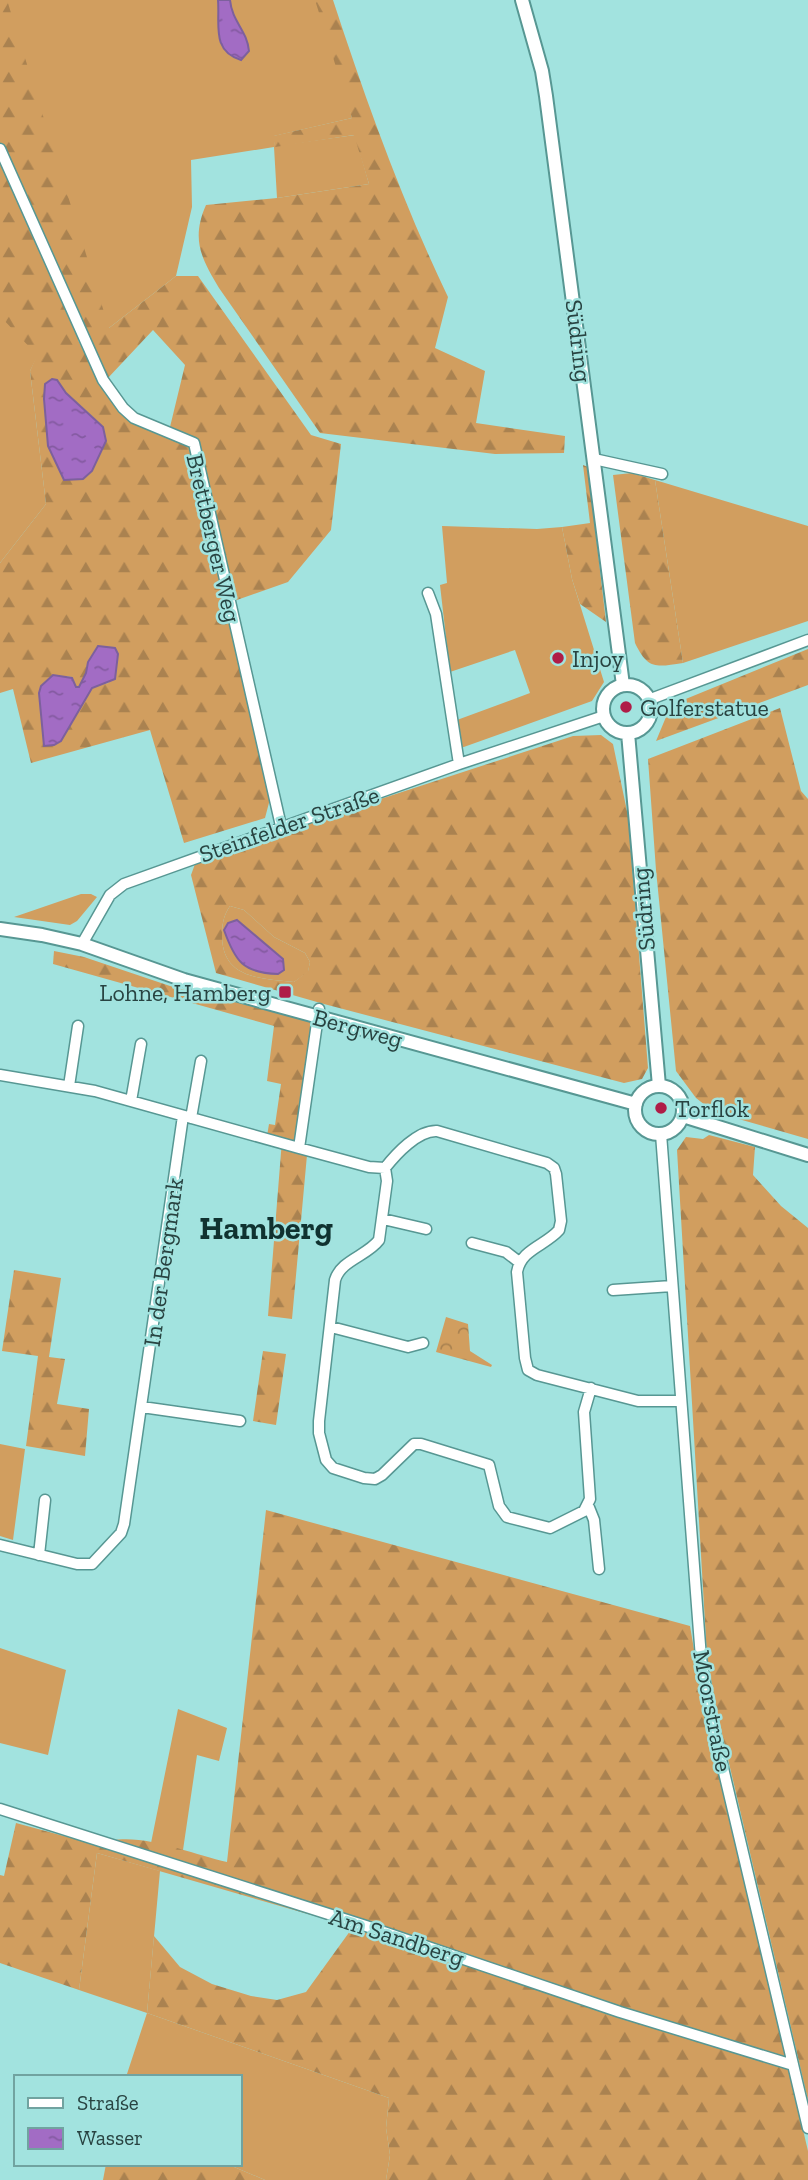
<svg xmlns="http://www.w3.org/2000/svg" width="808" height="2180" viewBox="0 0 808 2180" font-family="'Zilla Slab',serif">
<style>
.grass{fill:#d19e5f}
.forest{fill:url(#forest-firs);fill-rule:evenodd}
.park{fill:url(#park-crowns)}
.water{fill:url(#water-ripples);stroke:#7d609d;stroke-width:2}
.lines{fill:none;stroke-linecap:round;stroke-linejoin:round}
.minor-casing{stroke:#579793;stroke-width:13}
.major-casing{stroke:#579793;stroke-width:16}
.minor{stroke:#fff;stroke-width:10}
.major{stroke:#fff;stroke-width:12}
.poi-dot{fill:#af1c47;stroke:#a2e3df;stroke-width:2.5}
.labels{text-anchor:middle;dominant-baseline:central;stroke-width:5;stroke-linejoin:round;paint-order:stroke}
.street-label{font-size:24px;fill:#284341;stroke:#a2e3df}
.poi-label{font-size:24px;fill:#284341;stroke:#a2e3df;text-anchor:start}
.district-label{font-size:32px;font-weight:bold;fill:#103230;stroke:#a2e3df}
</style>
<defs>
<pattern id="forest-firs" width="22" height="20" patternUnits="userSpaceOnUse" patternTransform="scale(1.75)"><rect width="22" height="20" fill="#d19e5f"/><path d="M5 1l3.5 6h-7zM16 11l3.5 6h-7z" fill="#aa8250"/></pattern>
<pattern id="park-crowns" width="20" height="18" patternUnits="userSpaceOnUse" patternTransform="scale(1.75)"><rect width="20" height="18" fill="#d19e5f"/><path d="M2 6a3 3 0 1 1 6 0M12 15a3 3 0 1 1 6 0" fill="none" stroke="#aa8250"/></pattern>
<pattern id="water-ripples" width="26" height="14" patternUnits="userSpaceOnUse" patternTransform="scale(1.75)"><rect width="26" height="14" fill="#a26cc4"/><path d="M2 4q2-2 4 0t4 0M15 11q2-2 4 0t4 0" fill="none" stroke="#845aa1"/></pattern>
</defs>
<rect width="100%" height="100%" fill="#a2e3df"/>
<!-- grass -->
<path class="grass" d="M0 0H324L352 118 274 136 275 146 355 135 369 184 277 198 274 147 191 160 192 207 176 276 109 328 38 355 30 371 46 504 0 563Z
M655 480 808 526V621L683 663Z
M442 526 537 529 562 527 572 579 604 682 592 701 461 748 457 720 530 693 515 650 450 672 440 585 447 583Z
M81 894H91L97 897 77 921 70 925 14 917Z
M230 906 244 910 274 937 305 953 310 962 308 972 294 982C263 978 224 980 222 938 222 925 223 916 230 906Z
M0 1444 25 1449 13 1540 0 1536Z
M0 1648 66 1670 48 1755 0 1743Z
M178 1709 227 1728 219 1761 197 1755 183 1850 151 1843Z
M97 1853 160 1871 147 2013 389 2098 386 2128 390 2155 386 2180H265L227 2164H240V2077H126L147 2013 79 1990Z"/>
<!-- forest -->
<path class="forest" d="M0 0H7L109 328 176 276H198L311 435 341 444 331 530 288 582 234 601 197 439 170 427 185 365 153 330 107 379 0 138Z
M315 0H333C366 101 402 201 448 297L435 348 485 371 476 423 565 436 564 453 495 454 320 433 219 288C201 258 191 239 206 205L277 198 369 184 354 135 275 147 273 136 352 118Z
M0 159 78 340 99 382 119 412 132 421 191 446 270 799 265 818 184 843 150 730 31 763 13 689 0 693V563L46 504 30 371 37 355 0 316ZM51 379 57 380 66 393 93 417 64 480 48 446 44 399ZM86 668 109 683 99 684 92 688 61 741C50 721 26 692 53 675L72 677 76 687 79 688 86 673Z
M583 465 588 467 606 622 580 604 572 579 562 527 590 523Z
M632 473 655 480 683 663C656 667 648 670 635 643L613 475Z
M808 649V685L656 741 671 705Z
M780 708 801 791 808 799V1139L714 1112 696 1098 676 1071 656 870 648 759Z
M601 735 613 744 628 816 648 1068 642 1079 624 1083 324 1004 216 973 191 875 195 864 292 828 573 736ZM230 906 244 910 274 937 305 953 310 962 308 971 294 982C263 978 224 980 222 938 222 925 223 916 230 906Z
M54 951 84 957 173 987 312 1021 295 1150 307 1155 292 1319 268 1316 282 1140 267 1136 269 1124 275 1125 281 1084 267 1081 274 1026 53 964Z
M709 1135 755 1147 753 1175 781 1206 808 1228V2100L717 1712 707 1656 677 1150 686 1137 703 1139Z
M14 1270 61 1278 49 1357 65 1359 57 1404 89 1409 85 1456 26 1446 38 1356 2 1351Z
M263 1351 286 1354 276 1425 253 1421Z
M266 1510 690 1626 705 1714 808 2151V2180H386L390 2155 386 2128 389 2098 147 2013 154 1936 180 1967 212 1984 251 1996 277 2000 306 1992 353 1927 97 1853 79 1990 0 1963V1875L4 1876 16 1823 97 1845C134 1828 189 1854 227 1862Z
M106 2164H227L265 2180H103Z"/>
<!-- park -->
<path class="park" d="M446 1317 468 1324 470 1351 492 1365 491 1367 436 1352Z"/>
<!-- water -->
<path class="water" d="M218 0H230C232 22 247 30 249 51L241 60C211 51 220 24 218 0Z
M52 379 57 380 66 393 103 427 106 441 92 471 83 479 64 480 48 446 44 399 45 384Z
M98 646 115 648 118 654 115 679 92 688 61 741 54 745 44 746 39 693 41 686 53 675 72 678 76 687H79L86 673 88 662Z
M237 920 283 959 284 970 278 974C243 973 235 961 224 930L228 923Z"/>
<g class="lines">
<!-- minor casing -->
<g class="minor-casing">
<path id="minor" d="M0 149 103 380 123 408 134 418 194 443 281 826
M594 459 662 474
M428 593 436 614 459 764
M648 700 808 640
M82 944 110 895 124 884 459 764 604 716
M319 1009 299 1148 369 1167 385 1168C396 1154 418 1130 437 1131L547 1163 554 1168 556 1174 561 1221 559 1230C545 1246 521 1249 517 1272L525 1358 528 1370 537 1375 638 1401H681
M0 1075 95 1091 299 1148
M69 1086 78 1026
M131 1101 141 1044
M191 1118 201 1061
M661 1134 701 1658 710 1713 808 2128
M385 1168 387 1181 379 1240C367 1256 341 1260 335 1280L319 1421V1433L326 1460 333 1468 364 1478 375 1479 382 1475 414 1444H421L489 1465 499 1506 507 1517 550 1528 584 1511 590 1499 584 1412 591 1388
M383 1219 426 1229
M472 1243 506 1252 519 1262
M613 1290 672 1286
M331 1327 408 1347 423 1343
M142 1407 240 1421
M588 1505 594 1520 599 1569
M0 1545 77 1564H92L121 1533 124 1524 183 1116
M39 1555 45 1500
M0 1809 366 1926 620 2012 793 2065"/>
</g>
<!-- major casing -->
<g class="major-casing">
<path id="major" d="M522 0 542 71 546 96 623 685
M603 709a24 24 0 1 1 48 0a24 24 0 1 1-48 0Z
M628 733 659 1086
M0 929 42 935 82 944 184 980 636 1104
M635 1110a24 24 0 1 1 48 0a24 24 0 1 1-48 0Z
M683 1116 808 1155"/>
</g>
<!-- minor -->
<use href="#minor" class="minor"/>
<!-- major -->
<use href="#major" class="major"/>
</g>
<!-- markers -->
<g class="poi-dot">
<circle cx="558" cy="658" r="7"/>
<circle cx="626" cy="707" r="7"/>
<rect x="278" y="985" width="14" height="14" rx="3.5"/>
<circle cx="661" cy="1108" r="7"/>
</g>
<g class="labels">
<!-- street labels -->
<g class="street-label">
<text transform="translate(579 341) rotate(83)">Südring</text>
<text transform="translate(214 538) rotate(77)">Brettberger Weg</text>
<text transform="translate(289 824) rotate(-19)">Steinfelder Straße</text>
<text transform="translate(643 909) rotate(-95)">Südring</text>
<text transform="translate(358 1028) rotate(15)">Bergweg</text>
<text transform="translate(163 1262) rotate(-82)">In der Bergmark</text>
<text transform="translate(713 1711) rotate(79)">Moorstraße</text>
<text transform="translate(397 1937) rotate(18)">Am Sandberg</text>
</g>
<!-- poi labels -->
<g class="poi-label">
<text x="572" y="658">Injoy</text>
<text x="640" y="707">Golferstatue</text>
<text x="271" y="992" text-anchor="end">Lohne, Hamberg</text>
<text x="675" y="1108">Torflok</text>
</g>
<!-- district labels -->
<g class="district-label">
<text x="266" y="1228">Hamberg</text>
</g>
</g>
<!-- legend -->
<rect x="14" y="2075" width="228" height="91" fill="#a2e3df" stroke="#71a3a0" stroke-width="2"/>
<rect x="28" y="2098" width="35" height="10" fill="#ffffff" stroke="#71a3a0" stroke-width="2"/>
<text x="77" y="2110" font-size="21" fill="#284341">Straße</text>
<rect x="28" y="2128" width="35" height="21" fill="url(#water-ripples)" stroke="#71a3a0" stroke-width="2"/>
<text x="77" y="2145" font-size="21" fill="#284341">Wasser</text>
</svg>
